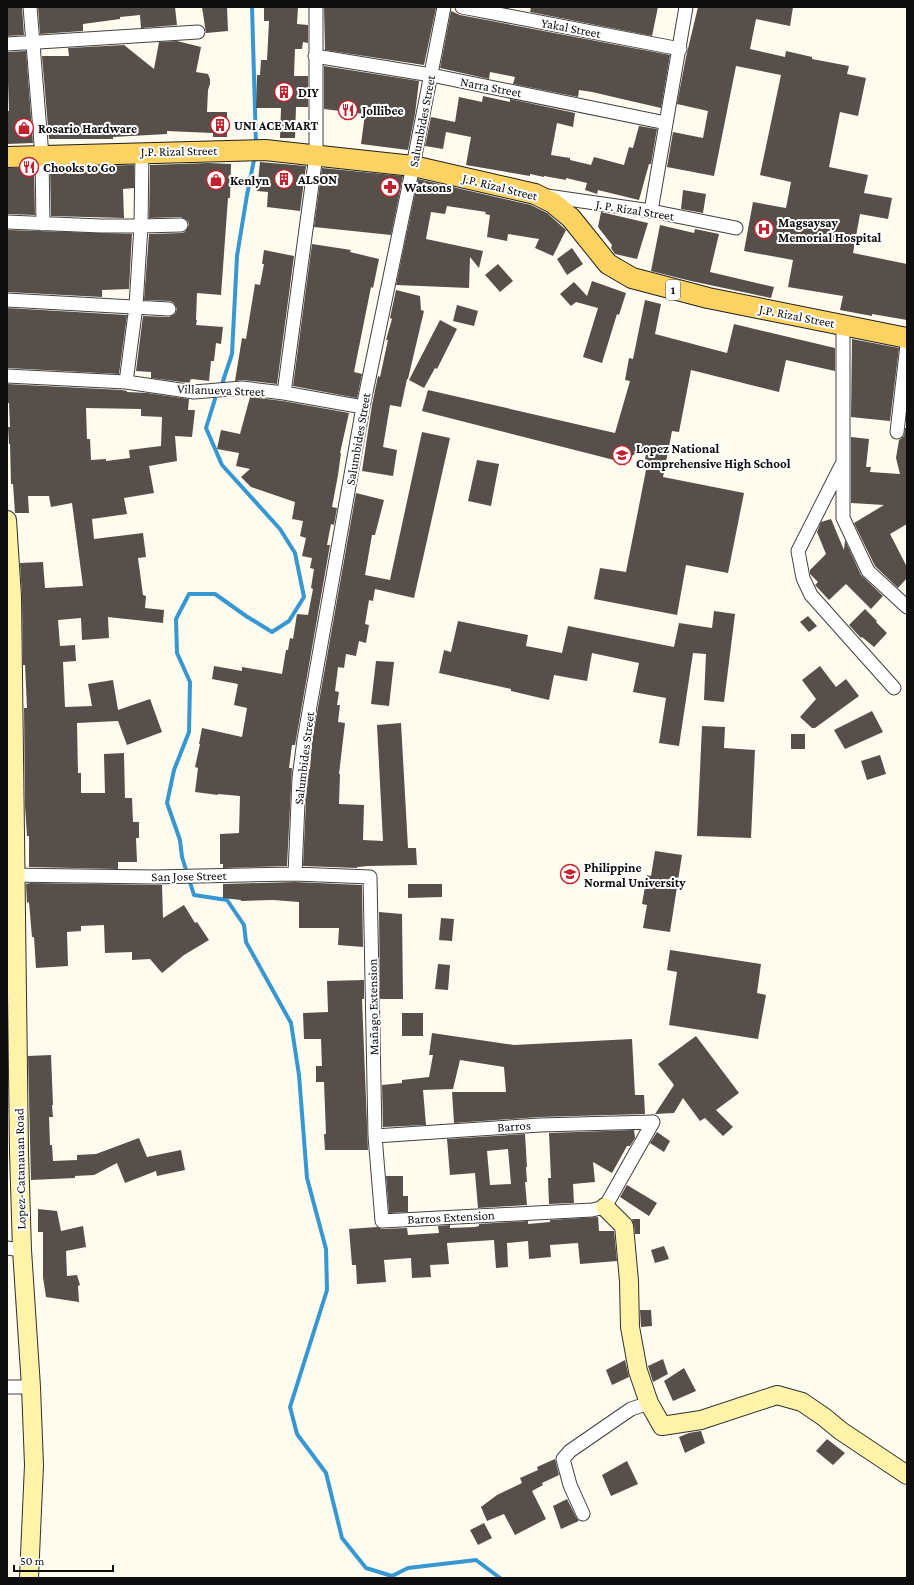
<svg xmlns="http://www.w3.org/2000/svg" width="914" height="1585" viewBox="0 0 914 1585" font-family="'Crimson Pro',serif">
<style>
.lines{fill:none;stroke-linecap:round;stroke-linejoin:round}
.stream{stroke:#3797d1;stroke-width:4}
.building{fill:#574f4a;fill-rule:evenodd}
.street-casing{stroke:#414141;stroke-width:15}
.secondary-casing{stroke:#303030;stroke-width:20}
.primary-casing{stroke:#1f1f1f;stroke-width:22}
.street{stroke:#fff;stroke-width:13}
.secondary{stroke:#fff3aa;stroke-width:18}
.primary{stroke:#fcd262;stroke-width:20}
.labels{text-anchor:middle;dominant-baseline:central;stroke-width:4;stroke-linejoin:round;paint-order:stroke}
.shield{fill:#fff;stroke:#565656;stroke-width:1}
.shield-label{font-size:12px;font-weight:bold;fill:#0e0e0e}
.street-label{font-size:13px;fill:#0e0e0e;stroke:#fff}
.poi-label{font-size:13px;font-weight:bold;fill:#0e0e0e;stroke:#fff;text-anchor:start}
</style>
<rect width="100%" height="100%" fill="#fffbef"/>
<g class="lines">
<!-- stream -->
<path class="stream" d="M252 7 256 145
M221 387 232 354 237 256 247 195 255 155
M215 399 206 428 222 465 280 529 295 553 304 597 289 621 272 632 246 616 215 594H189L176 619 177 653 190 682 189 732 174 770 167 803 180 840 182 857 194 895 227 900 244 925 246 942 291 1023 299 1075 307 1178 326 1249 327 1290 290 1407 297 1434 326 1473 342 1538 366 1568 392 1576 408 1568 476 1560 500 1578"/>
</g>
<!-- building -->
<path class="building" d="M7 7H22L24 35 7 36Z
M38 7H175L177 25 141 28 140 15 120 17V19L83 24V31L40 34Z
M202 7H227L228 31 206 33Z
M264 7H298L297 24 308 25V43L303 42 302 49H295L294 76H308V107H296L295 138H280L281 108H256L257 75H260L261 60H267L269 21H264Z
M324 7 436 8 424 65 325 50Z
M531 7H658L652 36 530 12Z
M698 7H793L790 26 756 19 750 49 785 57 786 51 812 57V59L849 66 847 74 866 78 858 116 840 112 829 167 868 175 864 193 892 198 888 219 860 214 853 253 907 264V320L872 314V316L840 310 843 296 788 287 793 260 744 251 753 202 786 208 791 182 760 175 781 75 736 66 714 176 667 167 673 132 703 138 708 111 677 104 686 57Z
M451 11 460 15 670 55 661 108 592 92 579 90 578 97 513 84 515 77 490 72 489 79 440 68Z
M177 41 201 47 196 72 208 74 210 79V84L208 90 207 112H227V137H213V133L167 131V134L113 137V139H49L42 56H69L68 48 124 45 154 69 159 42Z
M26 51 33 143 7 144V111H9L7 52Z
M324 66 419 81 415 114 408 150 361 144 365 114 324 109Z
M483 96 510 102V99L575 113 573 127 557 123 551 155 570 158V160L591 165 594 157 624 165 629 147 633 148 639 126 657 129 651 164H649L639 200 598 190 597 194 585 190 587 183 566 178V180L544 176V177L530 174V176L466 165 471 137 446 132 443 149 425 146 431 117 455 122 459 97 482 102Z
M260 162 306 166 300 211 267 207 268 192 257 191Z
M208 163 231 164 230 198H228L221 295 197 293 196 320H197L196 325 223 327 221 344 216 343 214 361H211L209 381 192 379 190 380V383L151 378V372L136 371 143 316 169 317 175 314 177 309 174 303 170 301 144 300 149 234 182 233 185 232 189 225 188 221 181 217 149 218 150 165Z
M134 165V188L123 189 124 218 51 216 50 167Z
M7 168H34L35 215 7 214Z
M322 168 403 176 391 235 314 227Z
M418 179 531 205 547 213 566 230 553 256 535 248 539 239 508 234 507 241 487 237 490 215 485 214 486 212 447 206 445 214 431 212 426 239 483 251 479 268 470 257 469 288 396 285Z
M683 190 706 194 703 213 681 209Z
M601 212 648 223 637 259 615 254 611 248 612 245 598 227Z
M660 225 694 233 695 229 719 234 710 272 774 287 771 298 691 281 651 271Z
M7 230 132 234 129 289 102 290V297L7 292Z
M312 244 351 250 350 252 379 259 373 288 371 287 354 372 362 374 357 398 293 386Z
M572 248 583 264 567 275 557 259Z
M264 250 294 256 277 384 243 380 235 381 242 338 246 339 255 284 260 285 264 264H262Z
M498 264 513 281 500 292 485 275Z
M592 281 626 293 619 315 617 314 602 363 583 357 598 308 576 302 571 306 560 294 574 282 587 296Z
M396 290 420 296 421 310 424 311 408 379H407L401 407 390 405 383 447 397 450 393 476 362 471 372 405 378 376 380 377 388 340H386L392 319 390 318Z
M645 300 661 304 655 334 727 353 734 324 835 348V371L786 360 779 392 691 370 679 432 672 431 663 477 744 493 728 573 686 565 677 615 594 599 600 568 626 572 648 460 645 459 648 446 622 462 422 411 428 390 615 433 630 381 625 380 629 358 633 359Z
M457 305 478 311 474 326 453 321Z
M7 308 127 315 119 374 7 368Z
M440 320 457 329 437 369 435 368 424 388 409 380Z
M852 339 899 348 890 421 851 417Z
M7 384 122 390 127 391V392L147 393 189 399 188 410H195L192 437 175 436 177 461 149 466 154 493 124 498 127 514 92 519 94 539 143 533 146 557 138 558 143 595 146 596 145 608 164 610 163 623 108 617 109 638 82 640 81 618 58 620 60 646 75 645 76 661 63 662 65 707 92 706 88 684 113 680 118 710 150 699 162 732 127 745 118 721 77 723 78 773H81V793H105L104 754 124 753 125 798H132L133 822H139V838H136L137 862H118V869L29 867V836H27L25 806 24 708H27L25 665H23L22 597 20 563 43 562 45 588 83 586 72 503 51 507 49 496H28L29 513H15L13 484H11L10 444H9L8 427H10L9 403H7ZM86 408 141 409V416L162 417 161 446 129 450 130 458 106 461V459L91 460 90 439H87Z
M250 397 283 401 349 413 340 453H341L338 475 332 507 337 508 334 525 331 524 327 545H330L295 745H292L289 768H292L287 866 223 868V864H220V834L239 833 240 796 218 794V795L195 792 198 768 195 767 200 744H199L202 728 242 737 247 708 234 705 238 684 212 679 214 666 242 671V667L282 674 286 650H288L290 638 293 639 297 614 308 615 313 589 311 588 314 569 310 568 312 558 302 556 306 538 300 536 303 521 292 519 295 502 251 487 241 477 250 469 236 466 239 453 217 449 221 430 240 434Z
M905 428H907V524L890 534 907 567V578L898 588 875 566 854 523 884 505 851 503V437L869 439 866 467H871L870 472 900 474 896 458 899 440 904 436Z
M422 432 450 438 414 598 375 589 373 601 369 600 365 624 369 625 366 643 359 641 356 656 346 654 344 668 338 667 335 691 339 692 337 705H340L338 722 345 723 339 774H340L339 804 364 805 363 840 383 841 377 725 401 723 408 848H416L417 865 368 866 357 867V868L303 866 307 779 308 769H310L312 741 356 493 384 500 375 535H372L365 575 390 580Z
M477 460 499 464 491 506 468 501Z
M831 519 844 550 845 540 861 575 883 596 871 609 846 584 829 600 815 585 818 582 810 574V570L826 554 817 532 821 522Z
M865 609 877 621 876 622 887 633 874 647 862 637 861 638 849 625Z
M714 611 735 614 724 702 704 700 706 654 693 653 679 746 659 743 666 698 633 692 639 663 592 653 587 681 554 675 549 700 511 691V689L439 673 444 650 451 652 458 621 528 635 526 646 562 653 568 626 674 647 679 623 712 628Z
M808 616 817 626 809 632 800 622Z
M376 661 394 662 389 706 371 704Z
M820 666 836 687 846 679 859 696 815 728H812L800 717 816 699 802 680Z
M872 711 883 732 845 749 834 730Z
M702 726 725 727 724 748 755 750 751 838 697 836Z
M791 734H805V749H791Z
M880 755 886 774 867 780 861 761Z
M655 851 682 855 670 932 643 928 647 905 642 904 647 875 651 876Z
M295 882 362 885 363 947 338 945 339 928H299V902L273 900 241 901V900L223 898V884Z
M30 883 162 885 163 918 184 905 195 923 197 922 209 940 184 955 162 973 150 959 132 960V952L105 953 104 925 81 926V931L67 932 68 966 36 968 34 937H32L29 902 27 903 26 884Z
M408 884H442V897L408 898Z
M379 912 402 914 403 999H380Z
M441 918 454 919 452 941 439 940Z
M670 950 761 964 757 993 766 995 758 1039 669 1025 677 972 667 970Z
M438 964 450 965 448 990 435 989Z
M364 980V999H362L368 1150H325L324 1134H326L324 1082H316V1066H322L321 1039H304L303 1013 328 1012 327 981Z
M402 1013H423V1036H402Z
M432 1033 514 1045 632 1039 635 1095H644L645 1114 540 1117 454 1123 452 1092H506L504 1067 460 1060 453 1089 423 1090 426 1125 383 1127 382 1085 402 1083V1080L429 1077 433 1055H429Z
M696 1036 739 1093 716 1110 733 1127 723 1136 705 1118 700 1121 683 1098 674 1113 655 1114 674 1085 658 1064Z
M51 1055 53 1105H52L53 1117H49L50 1145H52L53 1161 77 1160V1155L96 1154 139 1138 147 1157 181 1150 185 1170 157 1176 156 1171 125 1183 117 1163 94 1175 75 1176V1178L31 1180 28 1056Z
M634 1130 635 1138 630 1146H627L612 1173 593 1162 595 1182 573 1184 574 1203 549 1204 548 1178H551L549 1133Z
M657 1132 670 1141 664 1152 650 1143Z
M525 1134 527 1167H526L527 1182H525L527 1205 478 1208 475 1173 450 1175 447 1139ZM508 1149 511 1184 490 1185 487 1151Z
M386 1176H403V1196H408V1212L389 1213Z
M627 1185 657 1203 649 1216 620 1197Z
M38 1209 57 1211 61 1231 83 1226 86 1247 66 1251 67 1276 77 1275 80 1285 78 1286 79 1302 46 1297 43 1277V1232H38Z
M598 1217 599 1231H614L617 1261 580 1264 578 1243 550 1245 551 1257 529 1259 528 1241 507 1243 508 1267 496 1268 494 1240 447 1243 449 1264 430 1265 431 1277 412 1278 411 1258 384 1260 386 1282 357 1284 356 1265H352L349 1229 377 1227 382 1229 407 1228 408 1235 439 1233 438 1226 450 1225V1228L475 1227 479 1226V1224L528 1221V1224L550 1222V1220Z
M632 1219H640V1234H635L634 1225Z
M664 1246 669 1259 655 1263 651 1250Z
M640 1310H651L652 1326 641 1327Z
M663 1359 668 1374 653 1382 648 1366Z
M625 1360 629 1377 612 1385 606 1370Z
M684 1368 696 1391 673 1401 664 1381Z
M701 1431 705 1443 685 1453 679 1437 689 1433Z
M827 1439 845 1453 833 1465 816 1451Z
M555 1459 559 1475 542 1483 543 1485 532 1491 546 1519 515 1535 504 1514 487 1521 481 1507 497 1495 522 1483 520 1478 538 1470 537 1467Z
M627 1461 638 1484 611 1496 602 1475Z
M567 1499 576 1517 579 1521 561 1529 553 1506Z
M484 1523 492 1538 478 1545 470 1530Z"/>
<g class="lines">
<!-- street casing -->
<g class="street-casing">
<path id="street" d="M30 7 42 156 43 224
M462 7 680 49
M7 44 198 32
M315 56 431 75 666 123
M142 152 141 226 181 225
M547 196 651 211 736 228
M651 211 686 7
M7 222 101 226H141L136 306 126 382
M7 300 169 309
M843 325V518L868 571 907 607
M7 376 126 382 194 392 242 388 284 393 363 407
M284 393 316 155V7
M897 432 907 345
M841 466 798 551 803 578 811 595 894 688
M295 874 299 778 304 740 363 407 413 166 444 7
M7 875 154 877 295 874 370 877 375 1136 382 1221 592 1210 605 1207 653 1122
M375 1136 540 1125 653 1122
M7 1248 22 1250
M7 1387H31
M583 1514 570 1485 563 1459 570 1451 631 1409 649 1403"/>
</g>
<!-- secondary casing -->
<g class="secondary-casing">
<path id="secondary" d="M7 520 12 597 19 1152 22 1250 31 1387 34 1465 29 1578
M605 1207 624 1226 629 1281 630 1327 638 1371 649 1403 662 1426 701 1420 777 1395 802 1402 824 1417 841 1431 907 1475"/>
</g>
<!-- primary casing -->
<g class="primary-casing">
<path id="primary" d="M7 157 265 150 413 166 535 194 553 203 571 218 608 264 632 278 708 298 907 338"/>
</g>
<!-- street -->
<use href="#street" class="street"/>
<!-- secondary -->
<use href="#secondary" class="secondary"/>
<!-- primary -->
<use href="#primary" class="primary"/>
</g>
<!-- icons -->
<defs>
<g id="building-ring" transform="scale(1)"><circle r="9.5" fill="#fff" stroke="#c2222e" stroke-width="1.5"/><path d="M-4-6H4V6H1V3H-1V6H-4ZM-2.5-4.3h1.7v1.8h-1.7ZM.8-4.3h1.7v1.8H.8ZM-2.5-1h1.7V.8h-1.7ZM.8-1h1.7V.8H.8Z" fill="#c2222e"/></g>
<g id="restaurant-ring" transform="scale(1)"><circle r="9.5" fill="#fff" stroke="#c2222e" stroke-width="1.5"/><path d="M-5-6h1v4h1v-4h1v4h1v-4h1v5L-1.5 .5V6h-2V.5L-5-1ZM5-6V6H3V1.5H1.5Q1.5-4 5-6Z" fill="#c2222e"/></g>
<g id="shop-ring" transform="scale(1)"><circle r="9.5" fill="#fff" stroke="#c2222e" stroke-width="1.5"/><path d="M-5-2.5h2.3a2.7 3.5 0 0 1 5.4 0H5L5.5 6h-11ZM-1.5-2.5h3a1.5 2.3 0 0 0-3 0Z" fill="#c2222e"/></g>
<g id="pharmacy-ring" transform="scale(1)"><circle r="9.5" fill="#fff" stroke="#c2222e" stroke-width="1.5"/><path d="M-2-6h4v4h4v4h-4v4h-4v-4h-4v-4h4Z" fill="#c2222e"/></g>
<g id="hospital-ring" transform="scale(1)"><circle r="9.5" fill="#fff" stroke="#c2222e" stroke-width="1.5"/><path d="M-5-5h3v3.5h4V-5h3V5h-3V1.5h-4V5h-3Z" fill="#c2222e"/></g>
<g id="school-ring" transform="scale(1)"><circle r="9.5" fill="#fff" stroke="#c2222e" stroke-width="1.5"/><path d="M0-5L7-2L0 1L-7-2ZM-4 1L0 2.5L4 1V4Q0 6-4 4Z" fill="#c2222e"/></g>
<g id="university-ring" transform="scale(1)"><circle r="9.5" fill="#fff" stroke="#c2222e" stroke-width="1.5"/><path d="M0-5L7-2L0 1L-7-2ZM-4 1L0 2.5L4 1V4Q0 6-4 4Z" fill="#c2222e"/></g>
</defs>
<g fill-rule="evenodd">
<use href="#building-ring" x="284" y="92"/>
<use href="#restaurant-ring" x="348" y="110"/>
<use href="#building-ring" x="220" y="125"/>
<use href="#shop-ring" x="24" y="128"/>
<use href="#restaurant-ring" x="29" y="167"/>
<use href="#building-ring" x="284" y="179"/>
<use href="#shop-ring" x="216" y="180"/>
<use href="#pharmacy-ring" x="390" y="187"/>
<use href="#hospital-ring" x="764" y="229"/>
<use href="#school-ring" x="622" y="455"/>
<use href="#university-ring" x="570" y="874"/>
</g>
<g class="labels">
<!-- shield labels -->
<rect class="shield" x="666" y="280" width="14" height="20" rx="3"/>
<g class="shield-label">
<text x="673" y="290">1</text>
</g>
<!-- street labels -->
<g class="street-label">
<text transform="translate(571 28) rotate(11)">Yakal Street</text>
<text transform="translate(491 87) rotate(11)">Narra Street</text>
<text transform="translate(422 121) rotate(-79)">Salumbides Street</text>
<text transform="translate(179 151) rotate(-1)">J.P. Rizal Street</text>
<text transform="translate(500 187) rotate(14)">J.P. Rizal Street</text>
<text transform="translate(635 210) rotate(9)">J. P. Rizal Street</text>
<text transform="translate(797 316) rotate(11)">J.P. Rizal Street</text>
<text transform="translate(221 390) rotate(2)">Villanueva Street</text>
<text transform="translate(358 439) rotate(-80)">Salumbides Street</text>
<text transform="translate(304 758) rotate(-83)">Salumbides Street</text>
<text transform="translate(189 876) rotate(-1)">San Jose Street</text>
<text transform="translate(373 1007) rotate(-91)">Mañago Extension</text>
<text transform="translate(514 1126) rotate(-4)">Barros</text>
<text transform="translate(20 1169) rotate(-91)">Lopez-Catanauan Road</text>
<text transform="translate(451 1217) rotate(-3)">Barros Extension</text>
</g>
<!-- poi labels -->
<g class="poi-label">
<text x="298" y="92">DIY</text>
<text x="362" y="110">Jollibee</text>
<text x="234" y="125">UNI ACE MART</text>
<text x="38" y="128">Rosario Hardware</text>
<text x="43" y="167">Chooks to Go</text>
<text x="298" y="179">ALSON</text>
<text x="230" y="180">Kenlyn</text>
<text x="404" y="187">Watsons</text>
<text x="778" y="222">Magsaysay<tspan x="778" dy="15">Memorial Hospital</tspan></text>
<text x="636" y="448">Lopez National<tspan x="636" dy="15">Comprehensive High School</tspan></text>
<text x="584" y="867">Philippine<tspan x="584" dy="15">Normal University</tspan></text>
</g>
</g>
<!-- border -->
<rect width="914" height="1585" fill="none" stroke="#0e0e0e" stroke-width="16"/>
<!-- scale -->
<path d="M14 1565v6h99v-6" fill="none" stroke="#0e0e0e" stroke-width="2"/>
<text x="20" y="1565" font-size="12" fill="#0e0e0e" stroke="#ffffff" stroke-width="3" paint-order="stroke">50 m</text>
</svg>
